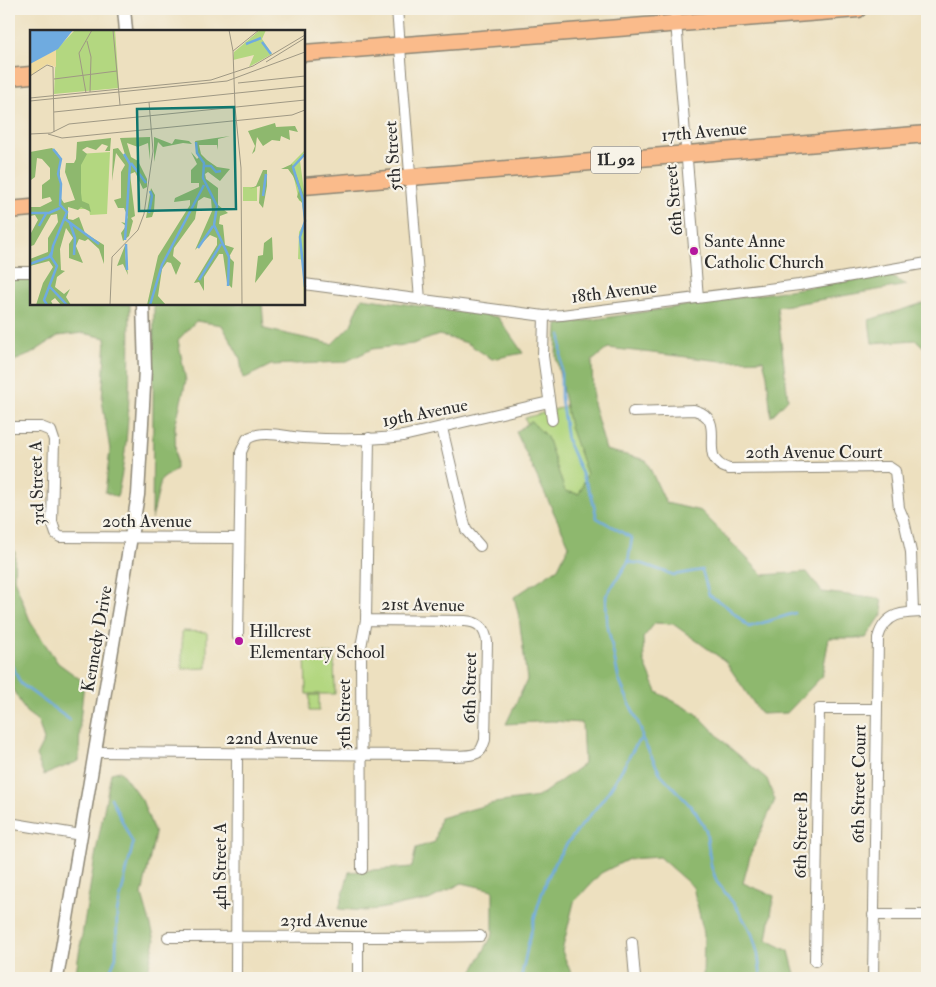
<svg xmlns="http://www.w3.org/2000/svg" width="936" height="987" viewBox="0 0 936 987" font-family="'IM FELL Double Pica',serif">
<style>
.green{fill:#b3d780;stroke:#6f8156}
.forest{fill:#8eb86e;stroke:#5c724c}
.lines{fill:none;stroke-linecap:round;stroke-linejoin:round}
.stream{stroke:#6fabe0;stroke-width:2.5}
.minor-casing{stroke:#8c8675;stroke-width:12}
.tertiary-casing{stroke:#8c8675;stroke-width:15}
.primary-casing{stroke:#8c8675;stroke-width:19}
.minor{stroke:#fff;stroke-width:10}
.tertiary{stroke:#fff;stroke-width:12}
.primary{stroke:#fabb8b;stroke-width:16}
.poi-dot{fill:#b5179e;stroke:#f7f3e8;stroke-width:2}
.labels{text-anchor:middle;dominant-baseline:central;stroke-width:4.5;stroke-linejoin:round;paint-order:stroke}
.shield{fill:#f7f3e8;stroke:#686764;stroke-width:1}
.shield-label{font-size:16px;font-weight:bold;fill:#2b2b2b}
.street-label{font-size:18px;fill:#2b2b2b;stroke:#f7f3e8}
.poi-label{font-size:18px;fill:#2b2b2b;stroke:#f7f3e8;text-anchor:start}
.inset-river{fill:none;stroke:#6fabe0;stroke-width:2.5}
.inset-road{fill:none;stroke:#9f9884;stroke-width:1}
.view{fill:#0f766e;fill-opacity:0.15;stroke:#0f766e;stroke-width:2.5}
.inset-edge{fill:none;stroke:#2b2b2b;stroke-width:2.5}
</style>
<rect width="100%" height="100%" fill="#f7f3e8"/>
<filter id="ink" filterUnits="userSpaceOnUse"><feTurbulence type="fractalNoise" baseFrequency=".02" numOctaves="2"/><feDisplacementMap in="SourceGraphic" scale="10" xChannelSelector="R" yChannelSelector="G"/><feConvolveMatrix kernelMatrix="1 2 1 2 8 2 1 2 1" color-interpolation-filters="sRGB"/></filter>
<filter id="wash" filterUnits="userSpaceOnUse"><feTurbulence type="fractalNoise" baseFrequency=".0096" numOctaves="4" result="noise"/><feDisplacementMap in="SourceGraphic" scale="20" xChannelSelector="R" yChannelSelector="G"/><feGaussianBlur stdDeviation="1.12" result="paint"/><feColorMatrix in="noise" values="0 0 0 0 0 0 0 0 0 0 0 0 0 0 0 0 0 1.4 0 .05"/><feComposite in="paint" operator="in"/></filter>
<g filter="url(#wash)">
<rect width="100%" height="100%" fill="#ede0bf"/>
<!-- green -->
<path class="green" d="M568 406 610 532 571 542 525 418Z
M182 631 207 632V668L182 669Z
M305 653 334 654 335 694H306Z
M310 695H319V711H309Z"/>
<!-- forest -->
<path class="forest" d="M888 275 907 285 777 307 788 399 771 417 767 375 763 360 722 361 608 348 592 361 593 403 606 450 646 460 666 503 701 511 763 575 807 572 822 592 881 599 883 613 866 638H829L822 676 787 713 761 714 725 661 673 624 655 623 643 638 644 661 657 692 697 714 729 747 767 779 775 800 751 853 743 883 774 896 767 940 789 951 796 978H703L704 934 693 887 659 857 629 859 601 873 574 902 562 951 573 978H469L493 934V890L462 883 429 900 367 911 339 909 349 872 412 867 416 848 435 842 440 818 494 803 538 797 584 764 582 723 551 721 506 724 527 680 519 617 514 597 558 568 569 545 516 432 531 421 547 437 565 491 579 494 587 474 570 427 556 357 557 325Z
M9 279H31V304H130C129 368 132 434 117 497L105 492 110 450 102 400 106 338 83 333 58 336 31 354 9 363Z
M362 298 498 317 523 353 492 359 467 343 439 335 413 344 372 349 345 362 271 365 243 379 240 358 222 325 196 321 178 340 186 381 175 426 176 469 161 480 152 519 154 304H262L264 329 332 344 351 325Z
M927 302V350L916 340 872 343 869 320Z
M9 545 15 551 14 579 31 623 58 663 84 682 80 721 79 761 44 775 36 756 44 740 38 721 26 712 9 683Z
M120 771 142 800 155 834 142 895 155 940 149 966V978H75L95 857 111 773Z"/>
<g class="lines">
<!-- stream -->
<path class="stream" d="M561 335V398L567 440 591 494 597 518 632 538 628 562 606 596 607 623 619 680 641 729 642 738 660 773 695 811 706 830 711 866 717 882 737 908 752 934 758 954 761 978
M628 562 643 564 674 575 702 570 709 595 726 606 749 627 795 613
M9 660 21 684 70 720
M107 978 116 957 117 912 133 844 111 798
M521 978C530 936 537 895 558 857 571 836 588 819 603 799 616 782 626 762 637 743L642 738"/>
</g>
</g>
<g filter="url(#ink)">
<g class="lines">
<!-- minor casing -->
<g class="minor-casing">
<path id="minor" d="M397 9 420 300
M675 9 698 298
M9 272H31
M304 284 544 316 562 315 799 285 927 263
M544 316 543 356 552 420
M633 412 694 410C731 420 693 458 729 469L885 467H889L895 471 899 508 904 520 911 552 913 612
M9 427H41L51 431 54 440 52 522 56 534 60 537 239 538
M442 428 466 530 480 546
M238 637 241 452 247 439C262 429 286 437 303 438 336 440 371 440 403 436L549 402
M96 752 423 755C434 755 468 758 477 753 482 751 483 745 485 740L487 642C485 628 479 622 465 621L366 620
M9 823 81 835
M362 869 361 647 366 620 369 438
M873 915H927
M168 937C272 936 376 938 480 936
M358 938V978
M632 942 635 978
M815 961 819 709H877
M236 978 237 754
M873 978 878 638C885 612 904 612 927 612"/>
</g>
<!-- tertiary casing -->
<g class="tertiary-casing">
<path id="tertiary" d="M124 9 126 31
M57 978 138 495 145 369 143 304"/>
</g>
<!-- primary casing -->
<g class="primary-casing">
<path id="primary" d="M304 53 858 9
M9 77 31 75
M304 186 927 134
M9 210 31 208"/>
</g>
<!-- minor -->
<use href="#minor" class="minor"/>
<!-- tertiary -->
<use href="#tertiary" class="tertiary"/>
<!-- primary -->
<use href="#primary" class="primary"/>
</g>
</g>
<!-- markers -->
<g class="poi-dot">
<circle cx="694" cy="251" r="5"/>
<circle cx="239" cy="641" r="5"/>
</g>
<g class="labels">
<!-- shield labels -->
<rect class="shield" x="591" y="146.5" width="50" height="27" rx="4"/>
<g class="shield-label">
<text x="616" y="160">IL 92</text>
</g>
<!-- street labels -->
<g class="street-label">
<text transform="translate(704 132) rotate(-5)">17th Avenue</text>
<text transform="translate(393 156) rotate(-94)">5th Street</text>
<text transform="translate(674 200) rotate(-95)">6th Street</text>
<text transform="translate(614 292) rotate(-7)">18th Avenue</text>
<text transform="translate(425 413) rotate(-11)">19th Avenue</text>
<text x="814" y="452">20th Avenue Court</text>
<text transform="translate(37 483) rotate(-92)">3rd Street A</text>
<text x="147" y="521">20th Avenue</text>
<text transform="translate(423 605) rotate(1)">21st Avenue</text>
<text transform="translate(97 639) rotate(-80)">Kennedy Drive</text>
<text transform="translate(470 688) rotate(-89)">6th Street</text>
<text transform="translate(344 714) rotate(-90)">5th Street</text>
<text x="272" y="738">22nd Avenue</text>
<text transform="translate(859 784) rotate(-89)">6th Street Court</text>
<text transform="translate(801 835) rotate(-89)">6th Street B</text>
<text transform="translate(220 866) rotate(-90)">4th Street A</text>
<text transform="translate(324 921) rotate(1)">23rd Avenue</text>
</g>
<!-- poi labels -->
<g class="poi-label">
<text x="704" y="241">Sante Anne<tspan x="704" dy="21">Catholic Church</tspan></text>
<text x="249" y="631">Hillcrest<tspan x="249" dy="21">Elementary School</tspan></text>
</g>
</g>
<!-- overview -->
<g transform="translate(30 30)">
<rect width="275" height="275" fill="#ede0bf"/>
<path d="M45 0H85L89 58 24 64 26 20ZM230 0H236L232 9 242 24 219 37 224 25 203 30 204 22ZM275 120 270 131 275 168 269 171 261 134ZM80 122 77 184 60 185 59 179H49L48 124ZM213 157H227V171H213ZM275 191V275H274L273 230 268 229 269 202Z" fill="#b3d780"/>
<path d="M245 93 246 97 265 96 268 102 259 100 260 110 251 106 250 111 242 110 233 116 227 107 225 121 222 124 225 116 218 101ZM200 106 188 109V120L187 115H169L171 124 177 130 187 137 200 139 190 151 178 142 175 144 176 149 188 158V175L198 183 190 186 189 194 193 195 195 215 204 218 199 227 204 232 202 258 197 253 193 224H189L174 247V261L169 252 164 253 187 215V208L180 205 165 220 182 181 181 169 174 167 168 171 165 189 144 218 143 226 151 233 146 245 141 233 137 232 132 239 128 266 136 275H117L128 226 160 175V170L144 172 145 168 169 157V153H161V140L167 134 161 122 167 129 169 127 165 111ZM120 107V130L118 113 108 117 97 113 101 127 108 131 117 149V157L113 159 105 142 100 144 105 186 101 188 103 191 99 206 93 211 91 203 96 196 91 192 95 193 98 187 94 178H88L84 170 91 168V142L95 135 86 123 82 151 83 119 88 118 96 128 90 108ZM124 107 142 114 145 109 159 111 162 114 153 113 133 117 128 112 124 132ZM81 108 80 121H75L78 116 72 114 66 120 57 117 52 120 57 124 51 135V163L52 171 59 174 61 182 51 177 48 180 38 177V189L43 190 49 187 55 203 74 215V234L69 219 58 209 55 211 49 209 46 216 53 233 39 228V214L43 208 36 198 30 219 31 240 35 241 27 247 25 257 34 264 40 259 36 267 41 275H31L25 268 21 271 23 275H6L13 253 23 237 19 231 0 236V229L18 222V208L28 192 27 184 21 185 4 215 1 216V203L8 190 5 185 0 186V177H10L22 171 20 167 12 169V155L20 149V138L12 129 7 128 5 147 1 150 0 122 22 118 27 122 30 127V167L34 173 45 170 35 142 36 133H44L46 129 47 112ZM262 134 274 165 275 152 274 187 272 173 267 167 269 160 263 146 258 139H251ZM233 140H237V156L233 178 229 173 230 156 219 159 226 156ZM121 158 125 165 124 181 122 187 116 188ZM242 207 243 229 225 253 228 226 233 225 234 213ZM96 213 95 224 98 245 93 234 87 236Z" fill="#8eb86e"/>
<path d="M26 20V37L17 34 0 46V33Z" fill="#eeda9e"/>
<path d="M0 0H43L28 19 0 34Z" fill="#6fabe0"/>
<path class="inset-river" d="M232 12 241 24M216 14 231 8M166 112 167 123 174 133 173 148 187 176 184 195 199 227 198 256M94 124 100 134 95 210M275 124 263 137 273 170 275 191 270 207 275 257M101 133 116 153M173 136H181L186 142 191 141M233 166 236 144M0 183H19L30 178M119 183 122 166 120 161M35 189 69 214M40 193 45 208 44 225M9 196 17 182M96 214 97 240M168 218 183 196M0 234 19 227 22 222M169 250 191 214M20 257 37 275M17 275 14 270 27 236 21 227 23 216 37 182 30 175 31 154 28 144 31 129 23 119M120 275 132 235 174 155"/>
<path class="inset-road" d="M83 0 90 75M199 0 203 21 205 77M57 11 61 27 60 62M203 21 229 0M236 32 275 8M0 46 17 35 23 37 24 102M24 49 87 41M208 53 275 46M56 63 49 23 62 0M0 68 181 50 223 36 275 5M0 71 197 51 275 22M205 77 211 138 212 275M24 82 275 56M0 104 21 103 39 94 275 70M18 104 32 108 262 85 275 80M80 275 82 227 108 200 114 184 123 121 119 72"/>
<path class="view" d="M204 77 206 179 109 181 107 79Z"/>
<rect width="275" height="275" class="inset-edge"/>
</g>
<!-- margin -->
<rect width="936" height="987" fill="none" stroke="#f7f3e8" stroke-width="30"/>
</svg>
